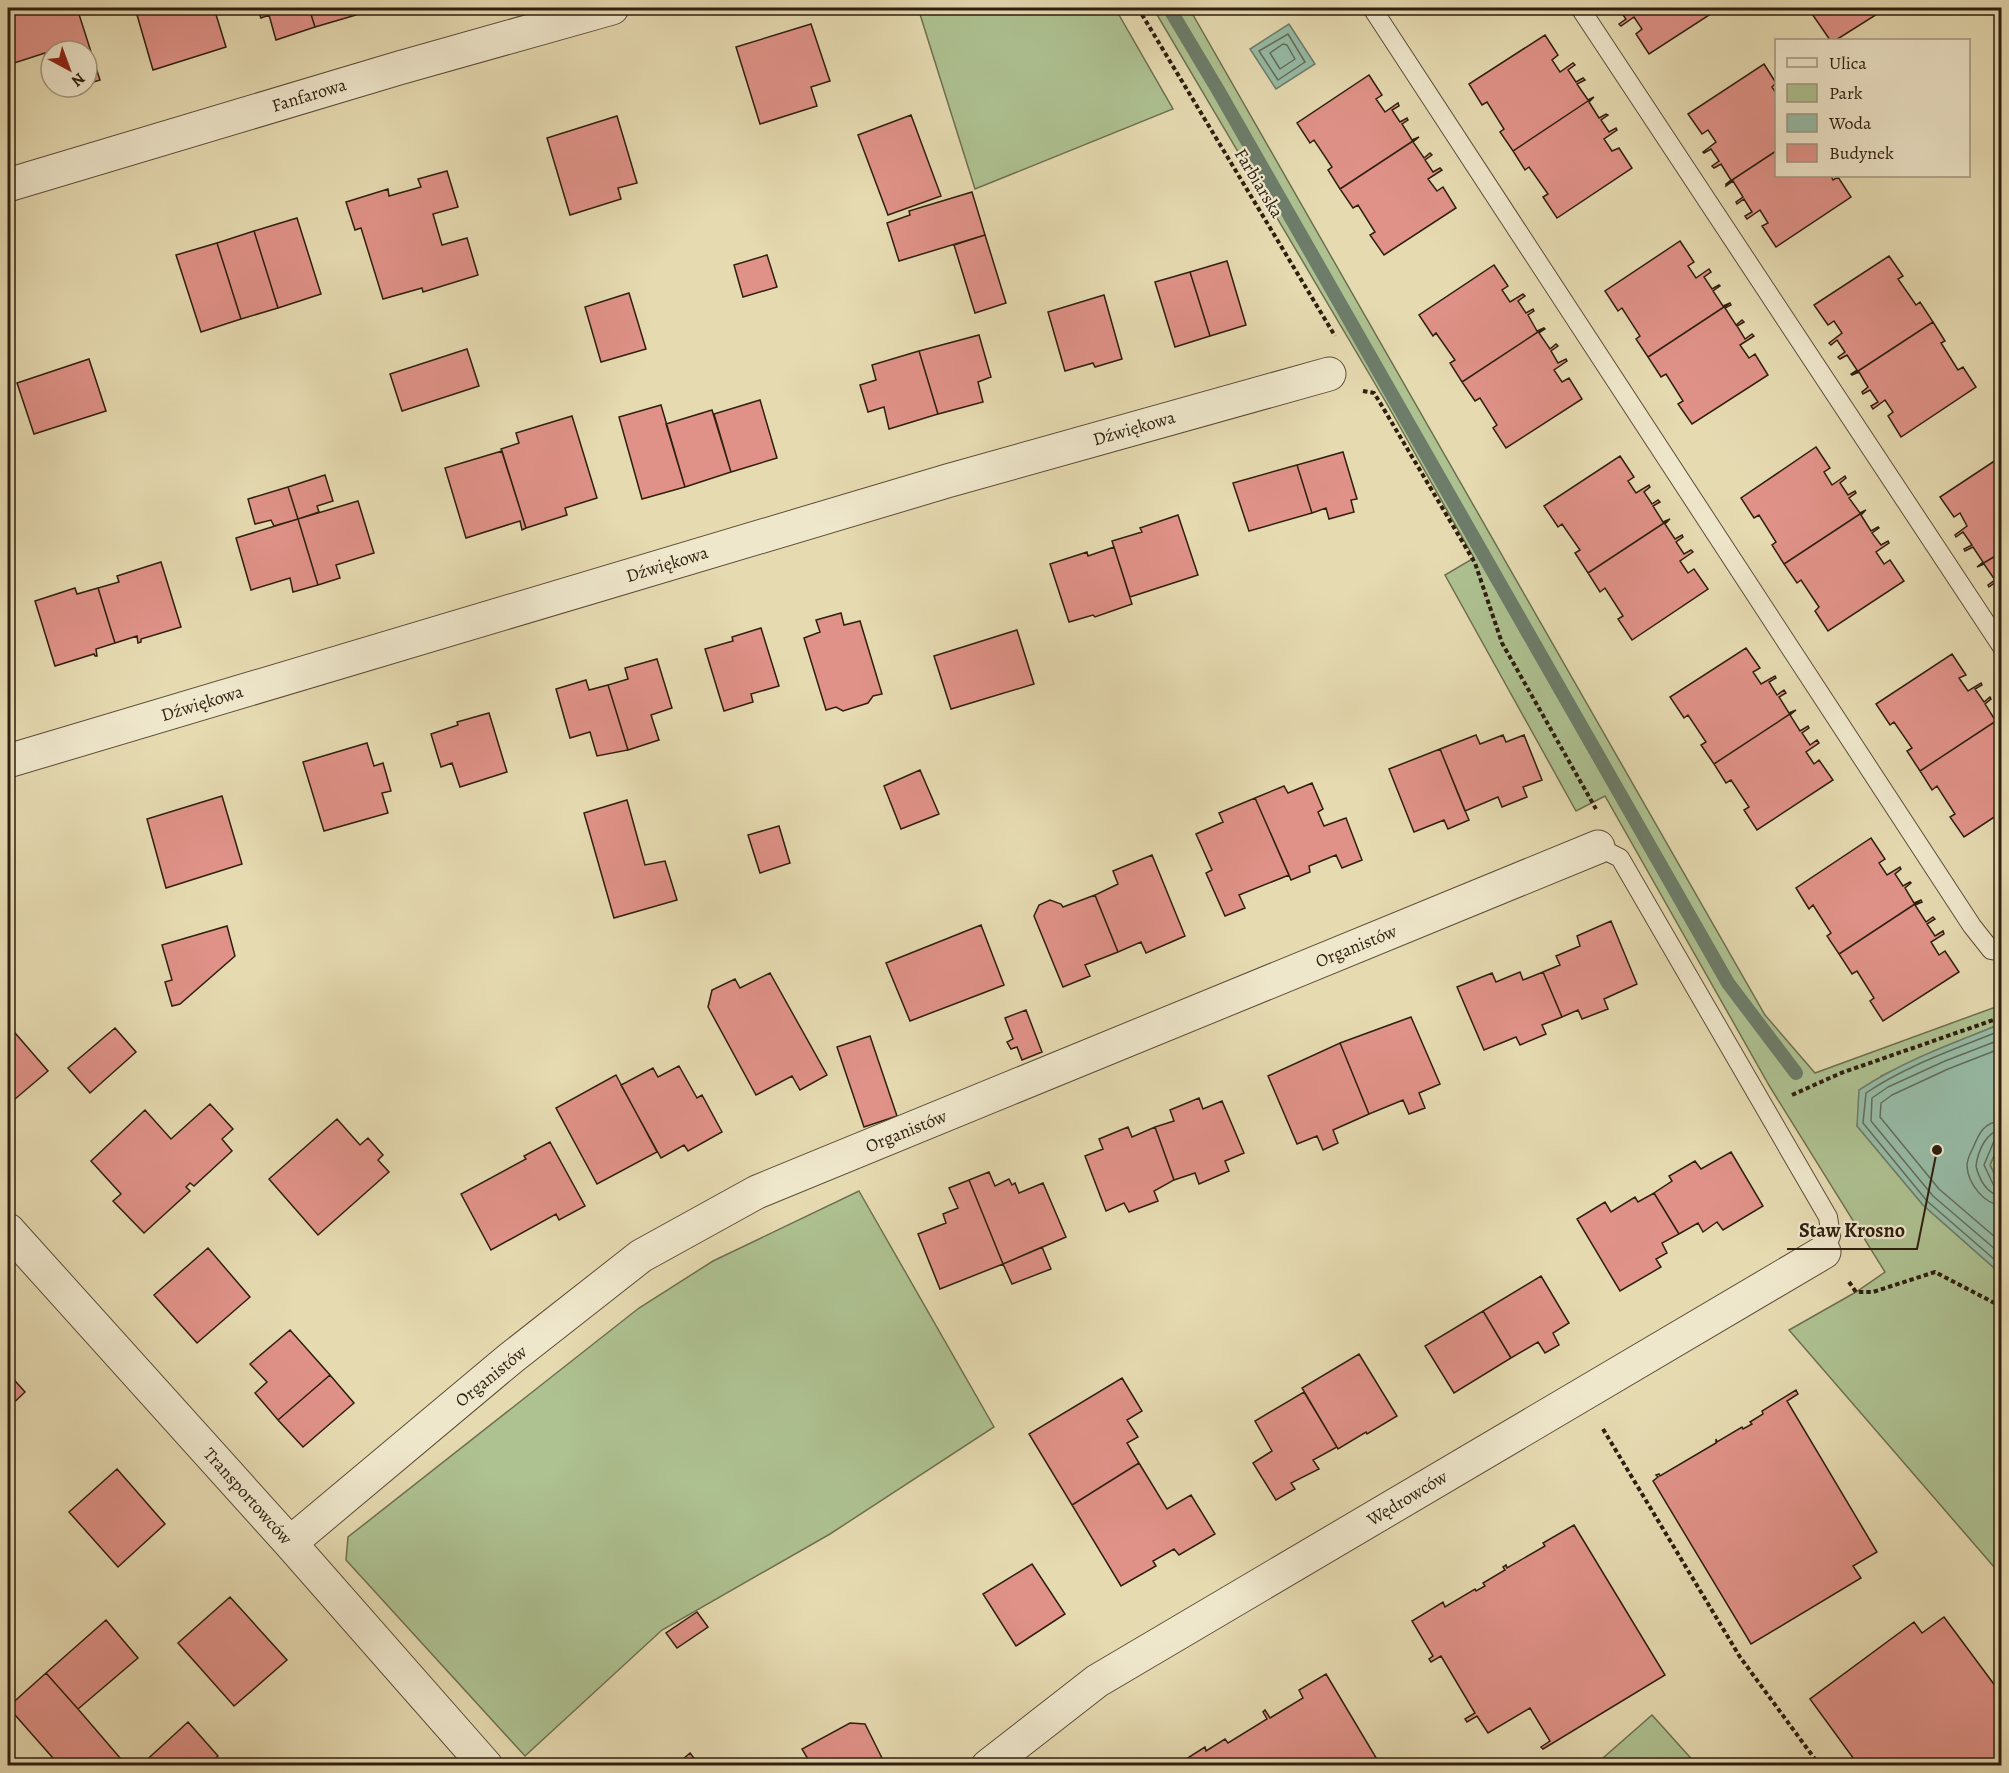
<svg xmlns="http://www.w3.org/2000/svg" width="2009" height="1773" viewBox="0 0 2009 1773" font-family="Alegreya,serif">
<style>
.green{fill:#aec191;stroke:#6e7050;stroke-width:1.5}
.water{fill:#97bba6;stroke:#6d7d6a;stroke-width:1.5}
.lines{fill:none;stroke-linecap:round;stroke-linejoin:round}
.shore{stroke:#636d5a;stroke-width:1.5}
.stream{stroke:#6d7d6a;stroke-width:14}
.building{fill:#e09288;stroke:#2f1f0f;stroke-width:1.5}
.lane-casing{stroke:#5d4e38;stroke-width:20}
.street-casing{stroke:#5d4e38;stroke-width:35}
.path{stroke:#2f1f0f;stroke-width:4;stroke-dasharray:4.5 3;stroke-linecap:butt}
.lane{stroke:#efe7cc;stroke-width:18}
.street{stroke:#efe7cc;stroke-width:33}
.labels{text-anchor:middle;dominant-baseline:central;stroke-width:4.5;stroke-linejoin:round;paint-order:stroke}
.street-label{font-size:18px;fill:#2f1f0f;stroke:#efe7cc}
.leader{fill:none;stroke:#2f1f0f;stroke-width:2}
.callout-dot{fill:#2f1f0f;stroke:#efe7cc;stroke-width:2}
.callout-label{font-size:20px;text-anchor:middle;font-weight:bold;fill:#2f1f0f;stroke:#efe7cc;stroke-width:4.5;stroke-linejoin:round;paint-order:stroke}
</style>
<rect width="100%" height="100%" fill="#e6dab1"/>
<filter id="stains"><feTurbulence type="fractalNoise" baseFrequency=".00333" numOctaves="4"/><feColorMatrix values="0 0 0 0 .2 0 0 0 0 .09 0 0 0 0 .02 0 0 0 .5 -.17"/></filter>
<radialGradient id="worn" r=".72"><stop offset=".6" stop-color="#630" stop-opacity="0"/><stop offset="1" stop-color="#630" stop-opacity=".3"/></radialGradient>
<!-- green -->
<path class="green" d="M918 8H1115L1173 109 975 189Z
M1153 8H1189L1765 1015 1815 1073 2001 1005V1024L1939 1049 1881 1076 1857 1126 1923 1205 2001 1274V1575L1789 1330 1856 1292 1885 1272 1770 1087 1605 796 1576 811 1445 575 1474 558 1387 404Z
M2001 1139V1188L1990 1165Z
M859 1191 994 1427 830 1534 662 1630 525 1756 346 1560 348 1537 639 1308 713 1261Z
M1652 1715 1697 1765H1595Z"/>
<!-- water -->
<path class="water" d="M1289 24 1315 64 1276 89 1250 49Z
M2001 1024V1139L1990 1165 2001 1188V1274L1923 1205 1857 1126 1859 1090C1903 1061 1953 1043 2001 1024Z"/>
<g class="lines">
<!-- shore -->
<path class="shore" d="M1288 34 1305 62 1278 80 1259 51Z
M1283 44 1287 45 1295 59 1280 69 1270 53Z
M2002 1030C1956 1049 1907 1065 1866 1093L1863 1123 1927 1201 2002 1266
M2002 1039 1945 1061 1888 1087 1872 1098 1871 1121 1933 1196 2002 1255
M2002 1048 1948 1069 1892 1095 1881 1103 1880 1117 1939 1189 2002 1243
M2002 1121C1984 1122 1979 1133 1973 1148 1970 1154 1967 1159 1967 1166 1968 1183 1984 1205 2002 1205
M2002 1130C1986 1131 1978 1151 1976 1166 1979 1179 1987 1195 2002 1196
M2002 1137 1994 1141 1984 1165 1994 1186 2002 1189"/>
<!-- stream -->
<path class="stream" d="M1169 8 1218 90 1728 983 1796 1073"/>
</g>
<!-- building -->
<path class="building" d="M8 8H77L100 80 87 84V51H51V73L45 53 8 65Z
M135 8H214L226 47 153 70Z
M257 8H309L315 27 276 40 269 15 261 18Z
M309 8H354L356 15 315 27Z
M1618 8H1720L1649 54 1636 34 1642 29 1634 17 1621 26 1619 24 1626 19Z
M1808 8H1880L1882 11 1836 40H1830Z
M811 24 830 81 811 87 817 106 760 124 736 47Z
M1545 35 1558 55 1552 60 1560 72 1573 63 1575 65 1568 70 1576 82 1583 78 1585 80 1577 84 1588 100 1594 97 1513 151 1500 132 1504 129 1487 102 1482 105 1469 84Z
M1764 64 1776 83 1772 87 1776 93V151L1726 184 1731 180 1721 164 1714 168 1712 166 1719 161 1711 149 1704 153 1703 152 1716 142 1708 130 1702 134 1688 114Z
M1369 75 1382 95 1376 99 1385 112 1398 103 1399 106 1392 110 1400 122 1407 118 1408 120 1402 124 1412 140 1419 137 1340 189 1328 170 1332 167 1314 140 1310 143 1297 123Z
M55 87H76L57 93Z
M1594 97 1589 102 1599 118 1606 114 1608 115 1601 120 1609 132 1616 128 1617 130 1604 139 1612 151 1619 148 1632 168 1557 218 1543 197 1548 194 1529 167 1525 170 1513 151Z
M911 115 941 196 888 215 858 135Z
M617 116 637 183 618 188 621 199 570 215 547 138Z
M1419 137 1413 142 1424 158 1430 153 1432 155 1425 160 1433 172 1440 168 1442 170 1428 179 1437 191 1443 187 1456 208 1384 255 1370 235 1375 232 1358 205 1353 208 1340 189Z
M1776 151V176H1831L1833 180 1838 177 1851 197 1776 247 1762 226 1768 223 1760 210 1747 219 1745 216 1752 212 1744 199 1737 204 1736 202 1743 197 1733 181 1726 186V184Z
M447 171 458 207 433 214 442 245 467 238 478 275 423 292 422 288 383 299 361 228 355 230 346 202 388 189 389 196 421 187 418 179Z
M972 192 985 235 899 261 887 223 910 215 909 211Z
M297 218 321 294 278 308 254 231Z
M254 231 278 308 241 319 217 243Z
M985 235 1006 303 975 313 954 245Z
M1680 241 1694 262 1688 266 1696 278 1709 269 1711 272 1704 277 1712 289 1719 285 1720 286 1713 291 1723 306 1730 303 1648 357 1636 339 1640 336 1622 308 1618 311 1605 291Z
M217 243 241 319 201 332 176 255Z
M767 255 777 287 743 297 734 265Z
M1889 256 1903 276 1898 279 1916 305 1920 302 1933 322 1852 375 1851 374 1857 370 1847 355 1840 359 1838 357 1845 352 1837 340 1831 345 1829 343 1842 333 1834 321 1828 325 1814 305Z
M1227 261 1246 325 1210 336 1190 272Z
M1494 265 1508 286 1502 290 1510 302 1523 294 1525 296 1518 301 1526 313 1533 309 1534 311 1528 315 1537 331 1544 328 1462 382 1450 363 1455 360 1436 333 1433 336 1419 315Z
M1190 272 1210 336 1175 347 1155 282Z
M629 293 646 349 601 362 585 307Z
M1104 295 1122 359 1095 367 1093 363 1065 371 1048 312Z
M1730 303 1731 305 1725 308 1736 325 1742 320 1744 322 1737 326 1745 339 1752 334 1754 336 1740 345 1749 358 1755 354 1768 375 1692 424 1678 404 1683 401 1666 374 1661 377 1648 357Z
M1933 322 1945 341 1941 343 1958 370 1963 367 1976 387 1901 437 1888 416 1893 412 1885 400 1873 409 1871 406 1878 402 1870 390 1863 394 1862 392 1868 387 1859 372 1852 375Z
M1544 328 1545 329 1539 333 1550 349 1556 344 1558 346 1551 351 1558 363 1566 359 1567 361 1554 370 1562 382 1569 378 1582 399 1506 448 1493 428 1497 425 1480 398 1475 401 1462 382Z
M979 335 991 377 978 382 983 402 938 414 919 351Z
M467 349 479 386 402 411 390 374Z
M919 351 938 414 889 429 884 407 868 412 860 385 876 380 872 365Z
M89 359 106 411 34 434 17 383Z
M760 400 777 458 731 472 714 414Z
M661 405 685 487 642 499 619 417Z
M712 410 731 472 685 487 666 424Z
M572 416 597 498 565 508 567 515 526 528 501 449 519 443 516 433Z
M1816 447 1830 468 1824 472 1832 485 1845 476 1846 478 1840 483 1848 495 1855 491 1856 493 1849 498 1860 513 1866 510 1784 564 1772 545 1776 542 1759 515 1754 518 1741 498Z
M502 451 526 528 522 530 520 521 466 538 445 468Z
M1343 452 1357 499 1351 500 1354 512 1329 519 1326 508 1312 513 1297 465Z
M1620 456 1634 477 1628 481 1636 493 1649 485 1650 487 1644 492 1652 504 1658 500 1660 502 1653 506 1663 522 1670 519 1588 573 1575 553 1580 550 1562 524 1558 527 1544 506Z
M2002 456V552L1977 567 1983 562 1973 547 1965 551 1964 549 1972 545 1963 532 1956 537 1955 535 1967 526 1960 513 1954 517 1940 497Z
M1297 465 1312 513 1249 531 1233 483Z
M325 475 333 501 317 506 319 512 298 519 288 487Z
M288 487 298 519 274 526 271 520 255 524 248 499Z
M358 501 374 553 336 565 340 578 318 585 298 519Z
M1866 510 1861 515 1871 531 1878 527 1879 528 1872 533 1881 545 1888 541 1889 543 1876 552 1884 564 1890 560 1904 581 1828 631 1815 611 1819 607 1801 580 1797 583 1784 564Z
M1178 515 1198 575 1130 597 1112 541 1142 532 1140 528Z
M298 519 318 585 293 592 290 578 251 590 236 538Z
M1670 519 1665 524 1675 539 1682 535 1683 537 1676 542 1684 554 1691 550 1693 552 1680 561 1688 573 1694 569 1708 589 1632 640 1618 619 1623 616 1605 588 1600 592 1588 573Z
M1114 547 1132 604 1095 617 1093 615 1069 622 1050 564 1087 552 1088 556Z
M2002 552V591L1996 582 1989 587 1988 585 1995 580 1984 564 1977 567Z
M161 562 181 627 141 639V642L138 643 137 636 115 643 98 588 119 582 117 576Z
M75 588 77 594 98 588 115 643 96 649 97 656H95L94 654 55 666 35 601Z
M841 613 844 625 860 621 882 694 873 696 868 703 843 711 836 707 826 710 804 638 820 632 816 620Z
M761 628 779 686 751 694 753 702 724 711 705 649 733 641 732 637Z
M1017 630 1034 684 951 709 934 656Z
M1746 648 1760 668 1753 672 1761 684 1775 676 1776 678 1769 682 1777 695 1784 690 1786 693 1779 697 1789 713 1796 710 1714 764 1701 745 1706 742 1688 715 1684 718 1670 697Z
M1952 654 1966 675 1959 678 1968 691 1981 683 1982 685 1975 689 1984 702 1990 697 1991 699 1985 704 1995 720 2001 716 2002 717 1920 771 1907 751 1912 748 1894 722 1890 725 1876 704Z
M657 659 672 708 651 715 659 740 628 750 608 685 628 679 625 668Z
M586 680 589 690 608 685 628 750 597 756 590 732 570 738 556 689Z
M1796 710 1790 715 1800 731 1808 726 1809 728 1802 733 1810 745 1817 740 1819 743 1806 752 1814 764 1819 760 1833 780 1757 830 1744 810 1749 807 1731 780 1726 783 1714 764Z
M489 713 507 772 460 787 452 763 441 767 431 734 458 725 457 722Z
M2002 717 1996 722 2002 729V812L1964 837 1950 817 1955 814 1937 786 1932 790 1920 771Z
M1476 735 1480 744 1503 735 1506 742 1524 735 1542 780 1523 787 1527 797 1502 807 1498 797 1465 811 1440 749Z
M367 743 374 766 383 763 391 791 382 793 388 813 324 831 303 762Z
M1440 749 1469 820 1448 829 1444 820 1414 832 1389 769Z
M920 770 939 814 901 829 884 786Z
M1312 783 1323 809 1318 812 1324 826 1346 818 1362 860 1342 868 1336 855 1309 866 1310 872 1291 880 1255 798 1284 786 1288 793Z
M222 796 242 864 166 888 147 819Z
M1255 798 1289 875 1239 895 1245 908 1225 916 1206 873 1212 870 1196 834 1223 822 1219 813Z
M627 800 645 865 665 861 677 900 614 918 584 813Z
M779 826 790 863 760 873 748 835Z
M1871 838 1885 859 1879 863 1887 875 1900 867 1901 869 1895 874 1903 886 1910 882 1911 883 1905 888 1914 903 1921 900 1839 954 1827 936 1831 933 1813 905 1809 909 1796 888Z
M1152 855 1185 936 1146 953 1141 942 1118 952 1095 895 1118 884 1113 871Z
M1095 895 1118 952 1085 965 1090 976 1063 987 1034 916 1039 905 1050 900 1061 904 1063 907Z
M1921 900 1922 902 1915 905 1926 922 1933 917 1935 919 1927 924 1935 936 1943 931 1944 934 1931 942 1939 955 1945 951 1959 972 1883 1021 1870 1001 1874 998 1857 971 1852 974 1839 954Z
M1611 921 1637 984 1604 999 1608 1009 1582 1019 1578 1010 1562 1017 1543 972 1560 965 1556 956 1580 946 1577 936Z
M981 925 1004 985 910 1021 886 963Z
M227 926 235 956 180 1004 172 1006 165 982 172 980 162 945Z
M1520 972 1523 980 1543 972 1562 1017 1542 1025 1546 1034 1520 1045 1516 1037 1484 1050 1457 987 1492 973 1496 982Z
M770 973 827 1075 800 1090 792 1076 756 1095 708 1007 712 990 735 979 740 988Z
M1026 1010 1042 1052 1022 1060 1017 1047 1011 1049 1007 1042 1013 1039 1005 1018Z
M1411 1017 1440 1084 1419 1093 1425 1108 1409 1114 1403 1100 1369 1114 1340 1043Z
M9 1026 48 1071 8 1105V1027Z
M115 1028 136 1052 90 1093 68 1068Z
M870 1036 897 1116 864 1127 837 1047Z
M1340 1043 1369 1114 1333 1130 1338 1143 1323 1150 1317 1136 1297 1144 1268 1076Z
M679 1066 697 1098 702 1095 722 1132 688 1151 684 1145 661 1158 621 1085 653 1068 658 1077Z
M616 1075 657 1152 597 1184 556 1108Z
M1199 1098 1203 1109 1222 1101 1244 1153 1225 1161 1229 1171 1199 1184 1195 1173 1174 1180 1155 1127 1174 1121 1170 1110Z
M210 1104 233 1129 222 1139 232 1151 194 1186 190 1183 186 1187 190 1191 144 1233 113 1201 121 1194 91 1161 145 1110 171 1139Z
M337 1119 360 1145 368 1138 383 1155 378 1160 389 1172 318 1235 269 1179Z
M1128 1127 1132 1137 1155 1127 1174 1180 1154 1191 1158 1201 1129 1212 1124 1203 1106 1211 1085 1156 1103 1149 1099 1139Z
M550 1142 585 1206 559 1220 556 1214 491 1250 461 1194 526 1159 524 1156Z
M1731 1152 1763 1206 1723 1230 1717 1222 1703 1232 1698 1223 1679 1234 1654 1193 1672 1181 1669 1176 1695 1161 1701 1169Z
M989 1172 995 1186 1009 1179 1012 1185 1015 1183 1019 1193 1043 1183 1066 1237 1003 1264 969 1180Z
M969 1180 1003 1264 940 1289 918 1234 946 1223 943 1214 958 1208 949 1188Z
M1654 1193 1679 1234 1662 1243 1667 1253 1656 1259 1661 1267 1620 1291 1577 1219 1605 1202 1611 1212 1635 1197 1638 1202Z
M1042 1247 1051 1269 1012 1284 1003 1264Z
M208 1248 250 1297 197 1343 154 1295Z
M1541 1276 1569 1323 1553 1333 1559 1345 1545 1353 1538 1342 1511 1358 1483 1311Z
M1483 1311 1511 1358 1454 1393 1425 1346Z
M290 1330 330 1375 278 1420 255 1393 267 1382 250 1364Z
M1359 1354 1397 1416 1367 1434 1366 1432 1338 1449 1302 1388Z
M8 1373 25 1392 8 1408Z
M330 1375 354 1403 303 1447 278 1420Z
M1122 1378 1142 1411 1127 1420 1138 1437 1127 1443 1139 1463 1072 1505 1029 1434Z
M1796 1390 1798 1394 1787 1401 1877 1552 1853 1566 1861 1578 1751 1644 1653 1481 1658 1477 1656 1475 1659 1474 1660 1476 1716 1443V1439L1717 1442 1742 1427 1743 1429 1752 1424 1750 1422 1763 1414 1762 1411Z
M1304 1392 1337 1447 1313 1460 1319 1469 1291 1483 1295 1489 1276 1500 1253 1463 1272 1451 1255 1421Z
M1139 1463 1167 1509 1191 1495 1215 1534 1179 1555 1174 1549 1153 1561 1156 1566 1121 1586 1072 1505Z
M117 1469 165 1524 118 1567 69 1512Z
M1574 1525 1665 1675 1543 1749 1541 1747 1550 1741 1530 1708 1488 1733 1477 1716 1467 1722 1465 1719 1475 1713 1441 1656 1431 1662 1429 1659 1433 1656 1412 1621 1443 1602 1445 1607 1475 1589 1476 1591 1485 1586 1483 1583 1505 1570 1503 1567 1506 1565 1507 1568 1545 1546 1543 1543Z
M1032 1564 1065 1614 1016 1646 983 1594Z
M230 1597 287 1660 234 1706 178 1643Z
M697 1612 708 1627 677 1648 666 1633Z
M1944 1617 2002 1695V1766H1859L1810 1699 1914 1622 1922 1633Z
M106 1620 138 1658 78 1709 46 1673Z
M46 1673 78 1709 127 1766H60L8 1707Z
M1326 1674 1381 1766H1175L1205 1747 1206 1751 1225 1739 1228 1743 1267 1719 1263 1712 1265 1710 1270 1718 1303 1698 1299 1690Z
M188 1722 218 1756 207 1766H140Z
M850 1723 865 1724 885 1764 882 1766H812L802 1749Z
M690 1753 700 1766H675Z"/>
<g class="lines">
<!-- lane casing -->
<g class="lane-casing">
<path id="lane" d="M1372 8 1972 926 1991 950 2002 952
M1580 8 2002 647
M1598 847 1620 858 1828 1217 1831 1236 1824 1252"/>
</g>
<!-- street casing -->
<g class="street-casing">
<path id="street" d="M8 185 399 68 612 8
M8 761 947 481 1329 374
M8 1230 290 1543 486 1766
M290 1543 511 1358 641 1256 757 1192 1598 847
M988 1766 1097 1681 1824 1252"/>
</g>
<!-- path -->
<path class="path" d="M1138 8 1335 336
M1363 391 1374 393 1379 401 1475 563 1502 643 1596 809
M1792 1095 1841 1073 2002 1017
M1849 1282 1856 1292H1873L1935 1272 2002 1307
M1603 1429 1740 1657 1820 1766"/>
<!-- lane -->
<use href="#lane" class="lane"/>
<!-- street -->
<use href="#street" class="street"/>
</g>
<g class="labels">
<!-- street labels -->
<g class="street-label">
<text transform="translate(309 95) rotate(-17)">Fanfarowa</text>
<text transform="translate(1259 183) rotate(59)">Farbiarska</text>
<text transform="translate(1134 428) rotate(-16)">Dźwiękowa</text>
<text transform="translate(667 564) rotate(-17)">Dźwiękowa</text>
<text transform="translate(202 703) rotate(-17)">Dźwiękowa</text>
<text transform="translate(1356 946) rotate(-22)">Organistów</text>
<text transform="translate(906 1131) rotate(-22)">Organistów</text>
<text transform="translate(491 1376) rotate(-39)">Organistów</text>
<text transform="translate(248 1496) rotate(48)">Transportowców</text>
<text transform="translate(1407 1498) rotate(-31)">Wędrowców</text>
</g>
</g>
<!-- callouts -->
<path class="leader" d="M1937 1150L1917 1249H1787"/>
<circle class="callout-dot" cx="1937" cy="1150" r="6"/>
<g class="callout-label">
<text x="1852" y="1237">Staw Krosno</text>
</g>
<!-- margin -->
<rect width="2009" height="1773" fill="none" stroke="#e6dab1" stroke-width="30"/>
<rect x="9" y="9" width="1991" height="1755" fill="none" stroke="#2f1f0f" stroke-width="3"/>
<rect x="15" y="15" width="1979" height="1743" fill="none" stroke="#2f1f0f" stroke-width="1.5"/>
<!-- legend -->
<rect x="1775" y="39" width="195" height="138" fill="#efe7cc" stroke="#a29780" stroke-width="1.5"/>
<rect x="1787" y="58" width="30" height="9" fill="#efe7cc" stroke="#a29780" stroke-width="1.5"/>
<text x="1829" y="69" font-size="18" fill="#2f1f0f">Ulica</text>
<rect x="1787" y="84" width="30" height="18" fill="#aec191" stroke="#a29780" stroke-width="1.5"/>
<text x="1829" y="99" font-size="18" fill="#2f1f0f">Park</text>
<rect x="1787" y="114" width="30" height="18" fill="#97bba6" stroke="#a29780" stroke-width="1.5"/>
<text x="1829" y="129" font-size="18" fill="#2f1f0f">Woda</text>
<rect x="1787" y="144" width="30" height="18" fill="#e09288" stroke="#a29780" stroke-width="1.5"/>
<text x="1829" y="159" font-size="18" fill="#2f1f0f">Budynek</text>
<!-- north arrow -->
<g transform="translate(69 69) rotate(139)"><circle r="28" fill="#efe7cc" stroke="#a29780" stroke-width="1.5"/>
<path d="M0-4.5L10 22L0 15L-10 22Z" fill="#8f2418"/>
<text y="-9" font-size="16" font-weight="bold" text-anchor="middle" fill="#2f1f0f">N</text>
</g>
<rect width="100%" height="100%" filter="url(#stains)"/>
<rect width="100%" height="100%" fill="url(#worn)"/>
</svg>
